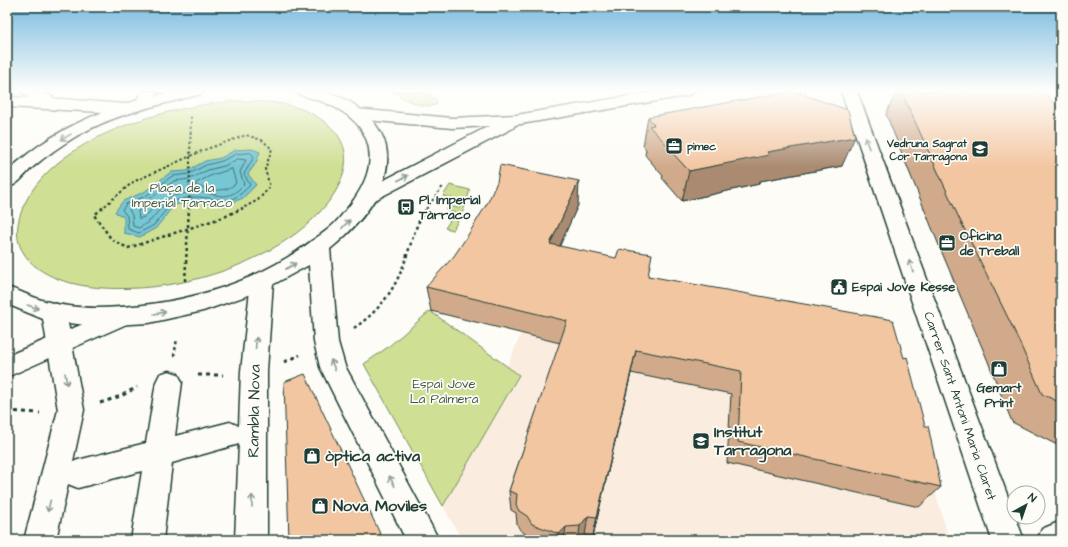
<svg xmlns="http://www.w3.org/2000/svg" width="1068" height="547" viewBox="0 0 1068 547" font-family="'Architects Daughter',sans-serif">
<style>
.built{fill:#faecde}
.green{fill:#cfdf93;stroke:#778e64}
.water{fill:#77c6d4;stroke:#548f94}
.lines{fill:none;stroke-linecap:round;stroke-linejoin:round}
.shore{stroke:#427474;stroke-width:1}
.minor-casing{stroke:#1f3d34;stroke-width:3}
.major-casing{stroke:#1f3d34;stroke-width:3}
.path-far2{stroke:#1f3d34;stroke-width:2;stroke-dasharray:2.5 2.5;stroke-linecap:butt}
.path-far1{stroke:#1f3d34;stroke-width:2.5;stroke-dasharray:3 3;stroke-linecap:butt}
.path{stroke:#1f3d34;stroke-width:3;stroke-dasharray:4 4;stroke-linecap:butt}
.minor{fill:#fdfcf7;fill-rule:evenodd}
.major{fill:#fdfcf7;fill-rule:evenodd}
.wall{fill:#d1aa8b;stroke:#1f3d34}
.shaded-wall{fill:#aa8b71;stroke:#1f3d34}
.building{fill:#f3c6a2;stroke:#1f3d34}
.oneway{stroke:#8e9c96}
.labels{text-anchor:middle;dominant-baseline:central;stroke-width:3.5;stroke-linejoin:round;paint-order:stroke}
.far-poi-label{font-size:11px;font-weight:bold;fill:#1f3d34;stroke:#fdfcf7;text-anchor:end}
.park-label{font-size:13px;fill:#425d47;stroke:#fdfcf7}
.poi-label{font-size:13px;font-weight:bold;fill:#1f3d34;stroke:#fdfcf7;text-anchor:start}
.street-label{font-size:13px;fill:#1f3d34;stroke:#fdfcf7}
.near-street-label{font-size:16px;fill:#1f3d34;stroke:#fdfcf7}
.near-poi-label{font-size:16px;font-weight:bold;fill:#1f3d34;stroke:#fdfcf7;text-anchor:start}
</style>
<rect width="100%" height="100%" fill="#fdfcf7"/>
<filter id="ink" filterUnits="userSpaceOnUse"><feTurbulence type="fractalNoise" baseFrequency=".025" numOctaves="2"/><feDisplacementMap in="SourceGraphic" scale="8" xChannelSelector="R" yChannelSelector="G"/><feConvolveMatrix kernelMatrix="1 2 1 2 8 2 1 2 1" color-interpolation-filters="sRGB"/></filter>
<g filter="url(#ink)">
<!-- built -->
<path class="built" d="M544 281 894 346 949 540H462L443 506 519 376 507 367Z"/>
<!-- green -->
<path class="green" d="M392 91H426L436 100 437 104C426 111 401 98 392 91Z
M238 101C263 101 292 102 314 115 377 150 333 208 291 237 237 274 167 292 103 288 75 286 38 278 23 252 13 236 18 217 26 201 60 135 170 105 238 101Z
M450 185 470 190 464 209 453 230 445 228 455 213 446 210 449 206 459 208 464 201 443 196Z
M430 311 519 375 443 506 364 364 388 347Z"/>
<!-- water -->
<path class="water" d="M252 149 260 152 256 163 248 174 256 185 243 198 224 206 196 201 174 205 156 228 140 237 124 233V217L115 212 123 201 144 192 171 172 187 171 205 161 221 158 235 150Z"/>
<g class="lines">
<!-- shore -->
<path class="shore" d="M251 153 254 157 244 174 250 185C228 209 222 197 195 197 188 197 180 200 173 201L154 225 139 233 128 229 127 216 122 210 126 204 146 196 172 176 189 174 206 165 222 161 236 154Z
M238 159 246 160 240 172 244 184C226 205 217 192 196 192 188 192 179 195 171 196L150 221 139 228 133 226 132 215 129 210 130 208 148 200 174 181 190 179 208 170 224 166Z
M232 169 236 183C225 194 208 190 195 185L196 183 210 176Z
M150 206 152 209 146 216 139 219 138 211Z"/>
<!-- minor casing -->
<g class="minor-casing">
<path id="minor" d="M21 91C34 90 50 91 58 103L56 106C44 109 33 100 24 94Z
M142 91H158L149 106 143 108 137 106 135 103Z
M660 91H694L691 94 686 96 515 125 513 128 375 200 368 202 361 200 358 196 361 192 489 126 452 128 356 119 350 117 348 114 350 111 356 109 452 118 516 115Z
M841 91H857L1024 540H992Z
M262 273 270 275 273 281 267 371V540H235L239 444 172 463 163 540H131L142 471 78 488 68 484 63 474 68 464 78 460 146 443 156 382 160 374 169 371 178 374 182 382 175 436 230 422 239 426 241 371 251 281 254 275Z
M121 308 129 311 133 317 129 323 7 377V356Z
M1061 521V540H1037L1042 529Z"/>
</g>
<!-- major casing -->
<g class="major-casing">
<path id="major" d="M173 91H204L201 94C156 106 116 113 75 137 60 146 46 156 33 167 24 175 18 185 7 188V172C35 145 67 126 103 112L7 107V97L50 98 124 104Z
M296 91C321 89 342 94 361 110 417 155 372 215 330 249L338 342 345 366 439 540H406L320 367 314 342 309 265 263 290 203 311 149 323 96 326 68 323 84 410 56 540H24L58 410 43 319 7 304V287C21 291 35 299 49 302 62 306 84 308 97 308 173 307 252 287 313 240 320 235 328 230 334 224 340 218 345 211 350 205 364 187 375 164 367 141 360 120 338 107 318 100 311 97 300 97 296 91Z"/>
</g>
<!-- path-far2 -->
<path class="path-far2" d="M794 93 806 91
M101 209 133 182 204 150 246 135 262 140 272 149 265 169 270 187 258 200 241 209
M189 209 191 114
M426 209 444 185"/>
<!-- path-far1 -->
<path class="path-far1" d="M103 208 94 215 112 240 128 248 224 217 243 208
M185 281 189 208
M354 328C381 310 397 287 407 255 413 238 416 223 427 208
M174 356 177 339
M293 358 300 355"/>
<!-- path -->
<path class="path" d="M284 362 296 357
M198 375H223
M100 403 121 396 137 387
M7 411 40 413"/>
<!-- minor -->
<use href="#minor" class="minor"/>
<!-- major -->
<use href="#major" class="major"/>
</g>
<!-- wall -->
<path class="wall" d="M897 91 1061 112V447L1012 422 987 359 940 248 886 114Z
M648 117 842 166 760 181 759 184 682 201 662 178 663 176 645 155 646 149 643 146Z
M578 205 559 246 648 276 941 487 919 507 727 463 731 394 631 373 593 536 585 535 581 540H530L527 535 520 530 517 524 516 513 511 510 509 491 560 343 431 311 426 287Z"/>
<!-- shaded-wall -->
<path class="shaded-wall" d="M855 137 842 166 760 181 759 184 682 201 689 171 767 152Z
M579 181 578 205 550 268V244Z
M636 350 631 373 593 536 597 517Z
M588 516 585 535 581 540H578L580 526Z
M566 527 564 540H559V534Z"/>
<!-- building -->
<path class="building" d="M793 91 848 110 855 137 767 152 769 155 689 171 668 148H670L649 126 654 125 648 117Z
M901 91H1044L1061 112V403L1042 394 1014 330 959 218Z
M500 165 579 181 550 244 616 258 619 249 652 254 648 276 893 320 904 358 907 357 925 426H928L941 487 738 442 741 371 636 350 597 517 588 516 580 526 566 527 559 534 532 524 527 516 519 511 516 505 517 494 509 491 567 321 426 287 454 256 468 235 488 202 497 182Z
M305 374 383 540H289L284 382Z"/>
<!-- one-way arrows -->
<defs><path id="oneway-shaft" d="M-6 0H5M1.5-3L5.5 0L1.5 3" fill="none" stroke-width="1.6" stroke-linecap="round" stroke-linejoin="round"/></defs>
<g class="oneway">
<use href="#oneway-shaft" transform="translate(66 137) rotate(150)"/>
<use href="#oneway-shaft" transform="translate(867 143) rotate(-109)"/>
<use href="#oneway-shaft" transform="translate(403 178) rotate(-27)"/>
<use href="#oneway-shaft" transform="translate(346 224) rotate(-46)"/>
<use href="#oneway-shaft" transform="translate(291 266) rotate(-30)"/>
<use href="#oneway-shaft" transform="translate(911 266) rotate(-109)"/>
<use href="#oneway-shaft" transform="translate(33 307) rotate(19)"/>
<use href="#oneway-shaft" transform="translate(160 313) rotate(-10)"/>
<use href="#oneway-shaft" transform="translate(256 343) rotate(-85)"/>
<use href="#oneway-shaft" transform="translate(333 365) rotate(-111)"/>
<use href="#oneway-shaft" transform="translate(66 379) rotate(81)"/>
<use href="#oneway-shaft" transform="translate(392 481) rotate(-118)"/>
<use href="#oneway-shaft" transform="translate(252 501) rotate(-89)"/>
<use href="#oneway-shaft" transform="translate(49 506) rotate(104)"/>
</g>
</g>
<!-- sky -->
<linearGradient id="sky" x2="0" y2="1"><stop stop-color="#7bbbe0"/><stop offset="0.54" stop-color="#fefefb"/><stop offset="1" stop-color="#fefefb" stop-opacity="0"/></linearGradient>
<rect width="1068" height="167" fill="url(#sky)"/>
<!-- icons -->
<defs>
<g id="office-square" transform="scale(0.9)"><rect x="-9" y="-9" width="18" height="18" rx="4" fill="#1f3d34" stroke="#fdfcf7"/><path d="M-6-3h4V-5.5h4V-3h4V5H-6ZM-1-4.5V-3h2v-1.5ZM-6 0V1H6V0Z" fill="#fff"/></g>
<g id="school-square" transform="scale(0.9)"><rect x="-9" y="-9" width="18" height="18" rx="4" fill="#1f3d34" stroke="#fdfcf7"/><path d="M0-5L7-2L0 1L-7-2ZM-4 1L0 2.5L4 1V4Q0 6-4 4Z" fill="#fff"/></g>
<g id="bus-square" transform="scale(0.9)"><rect x="-9" y="-9" width="18" height="18" rx="4" fill="#1f3d34" stroke="#fdfcf7"/><path d="M-5-6H5V4H4V6H2V4H-2V6H-4V4H-5ZM-3.5-4V0h7V-4ZM-3.5 1.2v1.5H-2V1.2ZM2 1.2v1.5H3.5V1.2Z" fill="#fff"/></g>
<g id="civic-square" transform="scale(0.9)"><rect x="-9" y="-9" width="18" height="18" rx="4" fill="#1f3d34" stroke="#fdfcf7"/><path d="M-.6-6.5H3V-4.5H.6V-3L4-1V1h2V6H-6V1h2V-1L-.6-3ZM-1.2 2.5V6h2.4V2.5Z" fill="#fff"/></g>
<g id="shop-square" transform="scale(0.9)"><rect x="-9" y="-9" width="18" height="18" rx="4" fill="#1f3d34" stroke="#fdfcf7"/><path d="M-5-2.5h2.3a2.7 3.5 0 0 1 5.4 0H5L5.5 6h-11ZM-1.5-2.5h3a1.5 2.3 0 0 0-3 0Z" fill="#fff"/></g>
</defs>
<g fill-rule="evenodd">
<use href="#office-square" x="674" y="146"/>
<use href="#school-square" x="980" y="149"/>
<use href="#bus-square" x="406" y="207"/>
<use href="#office-square" x="947" y="243"/>
<use href="#civic-square" x="839" y="287"/>
<use href="#shop-square" x="999" y="369"/>
<use href="#school-square" x="701" y="441"/>
<use href="#shop-square" x="312" y="456"/>
<use href="#shop-square" x="320" y="506"/>
</g>
<g class="labels">
<!-- far-poi labels -->
<g class="far-poi-label">
<text x="967" y="143">Vedruna Sagrat<tspan x="967" dy="13">Cor Tarragona</tspan></text>
<text x="687" y="146" text-anchor="start">pimec</text>
</g>
<!-- park labels -->
<g class="park-label">
<text x="182" y="188">Plaça de la<tspan x="182" dy="15">Imperial Tarraco</tspan></text>
<text x="444" y="384">Espai Jove<tspan x="444" dy="15">La Palmera</tspan></text>
</g>
<!-- poi labels -->
<g class="poi-label">
<text x="419" y="200">Pl. Imperial<tspan x="419" dy="15">Tàrraco</tspan></text>
<text x="960" y="236">Oficina<tspan x="960" dy="15">de Treball</tspan></text>
<text x="852" y="287">Espai Jove Kesse</text>
<text x="999" y="388" text-anchor="middle">Gemart<tspan x="999" dy="15">Print</tspan></text>
</g>
<!-- street labels -->
<g class="street-label">
<text transform="translate(960 406) rotate(71)">Carrer Sant Antoni Maria Claret</text>
</g>
<!-- near-street labels -->
<g class="near-street-label">
<text transform="translate(254 411) rotate(-89)">Rambla Nova</text>
</g>
<!-- near-poi labels -->
<g class="near-poi-label">
<text x="714" y="432">Institut<tspan x="714" dy="18">Tarragona</tspan></text>
<text x="325" y="456">òptica activa</text>
<text x="333" y="506">Nova Moviles</text>
</g>
</g>
<!-- margin -->
<rect width="1068" height="547" fill="none" stroke="#fdfcf7" stroke-width="24"/>
<rect x="12" y="12" width="1044" height="523" fill="none" stroke="#1f3d34" stroke-width="1.5" filter="url(#ink)"/>
<!-- north arrow -->
<g transform="translate(1026 505) rotate(40)"><circle r="19" fill="#fdfcf7" stroke="#a4b0a9"/>
<path d="M0-3L7 15L0 10L-7 15Z" fill="#1f3d34"/>
<text y="-6" font-size="11" font-weight="bold" text-anchor="middle" fill="#1f3d34">N</text>
</g>
</svg>
